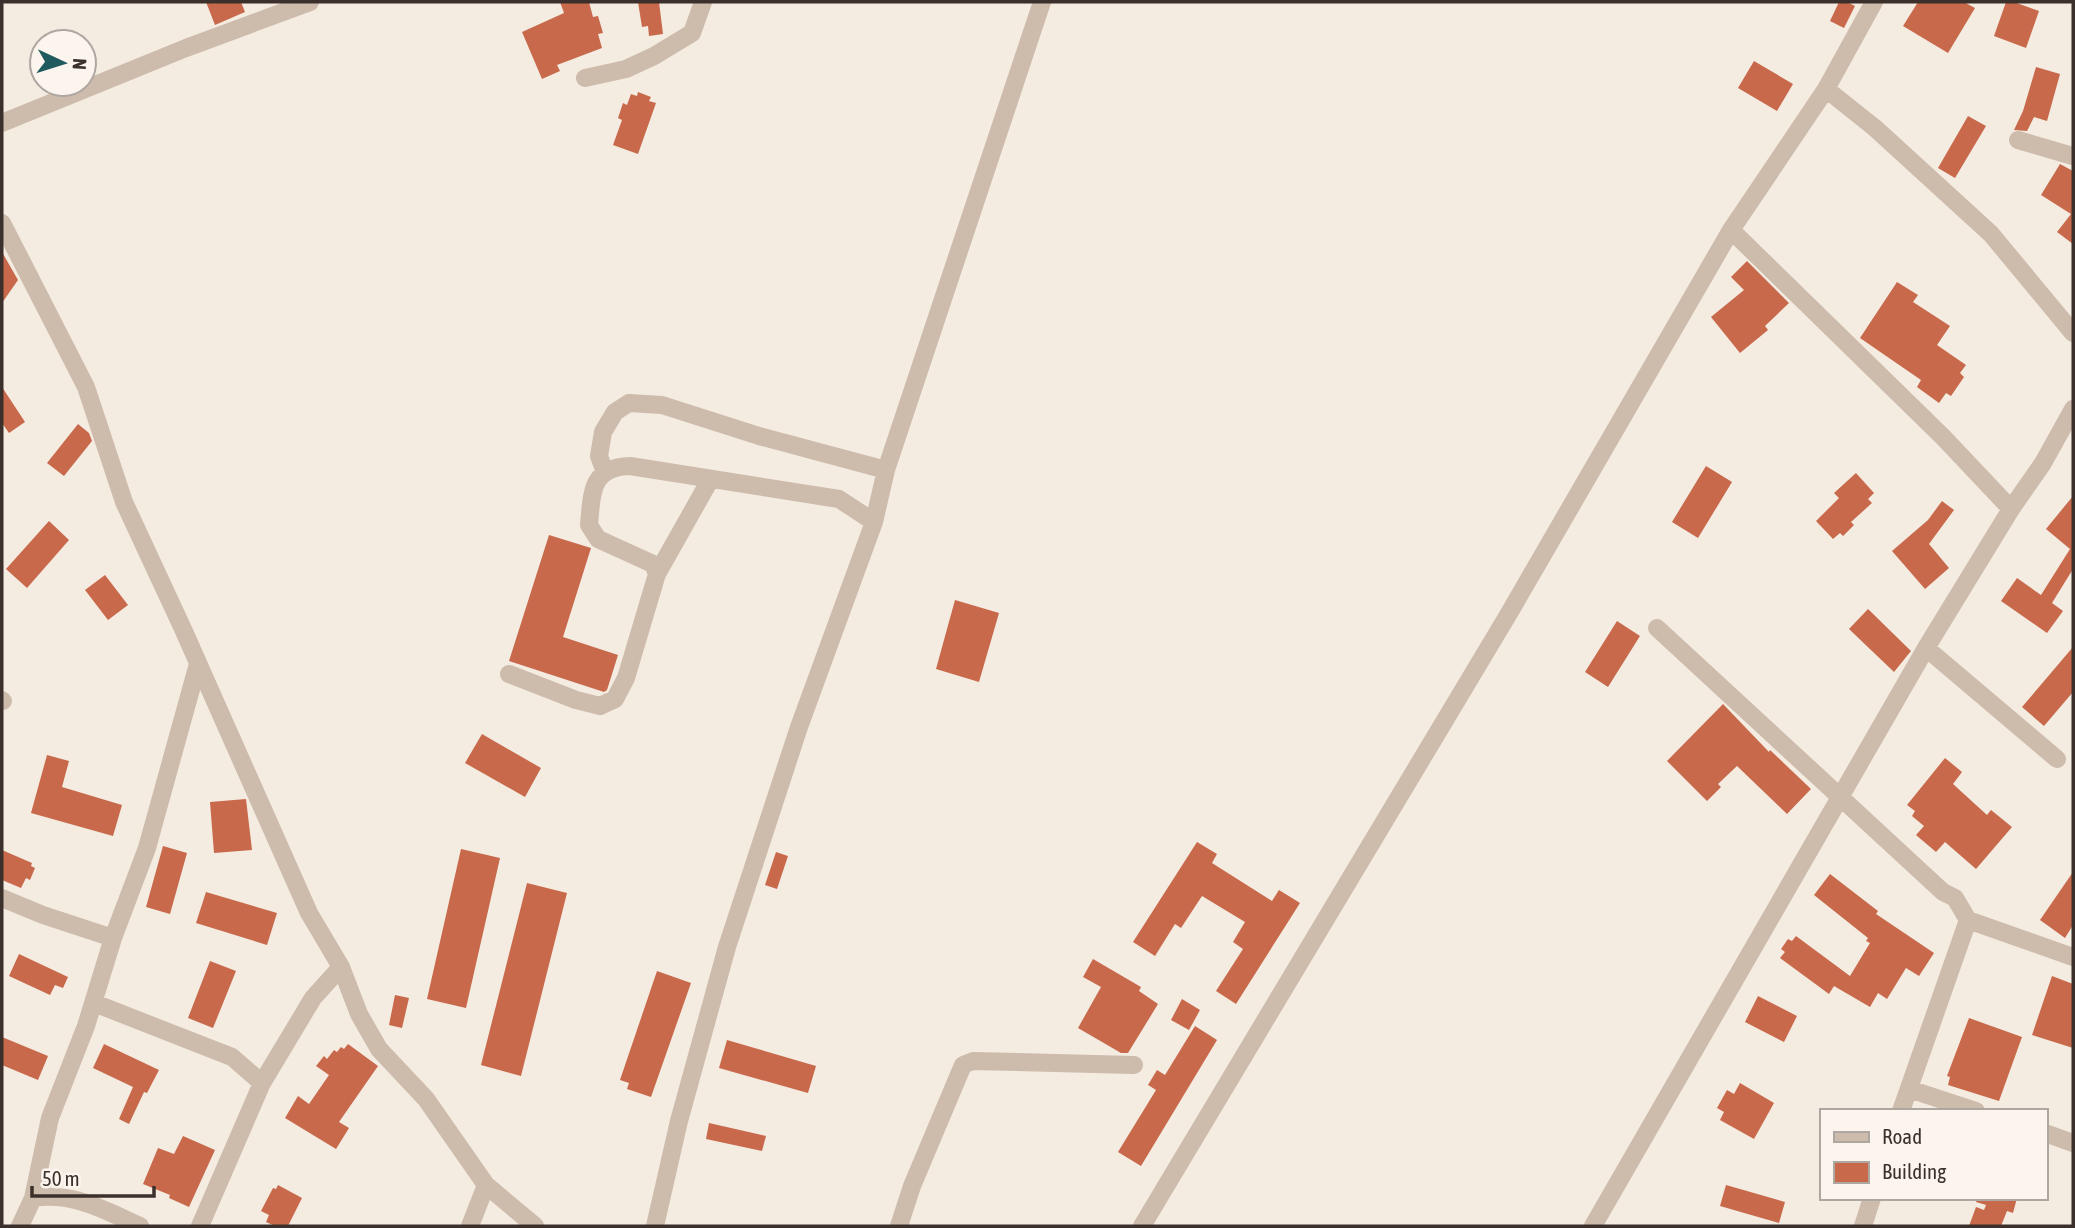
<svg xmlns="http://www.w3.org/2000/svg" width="2075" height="1228" viewBox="0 0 2075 1228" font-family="'Asap Condensed',sans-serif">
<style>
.building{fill:#c8694b}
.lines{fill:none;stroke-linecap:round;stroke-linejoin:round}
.minor{stroke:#cdbbac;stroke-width:18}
</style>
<rect width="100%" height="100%" fill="#f4ebe1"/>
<!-- building -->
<path class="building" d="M206 2H241L245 12 215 25Z
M560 2H589L593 17 598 16 603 33 598 34 602 48 557 65 560 71 542 79 522 32 564 13Z
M638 2H659L663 34 649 36 648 26 642 27Z
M1839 2H1847L1855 6 1844 28 1830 21Z
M1918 2H1964L1975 8 1948 53 1903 26Z
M2006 2H2014L2039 11 2026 48 1994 36Z
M1754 61 1793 84 1777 111 1738 88Z
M2036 67 2060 74 2047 121 2034 117 2027 131 2014 130 2023 111Z
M638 92 651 97 649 101 656 103 638 154 613 145 622 120 618 118 623 103 627 105 631 94 637 96Z
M1968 116 1986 126 1955 178 1938 168Z
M2060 164 2073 171V244L2057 232 2071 214 2041 195Z
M2 252 18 280 2 303Z
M1747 261 1789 303 1765 326 1768 330 1740 353 1711 317 1744 290 1731 277Z
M1897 282 1918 295 1913 302 1950 326 1937 345 1966 365 1960 373 1964 377 1951 396 1946 393 1939 403 1917 387 1921 380 1860 338Z
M2 387 25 422 9 433 2 423Z
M78 424 89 433 92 441 64 476 47 463Z
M1706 466 1732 482 1698 538 1672 522Z
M1856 473 1874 493 1868 499 1872 503 1851 522 1854 525 1843 536 1840 533 1833 539 1816 521 1839 498 1834 493Z
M2073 496V569L2052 603 2063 611 2047 633 2001 601 2017 578 2041 595 2070 549 2046 529Z
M1942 501 1954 510 1929 544 1949 568 1925 589 1892 551 1928 520Z
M49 521 69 540 27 588 6 569Z
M549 535 591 548 563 637 618 655 607 690 604 692 509 661Z
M105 575 128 605 108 620 85 590Z
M955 600 999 613 979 682 936 669Z
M1868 609 1911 651 1894 672 1849 629Z
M1617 621 1640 636 1608 687 1585 672Z
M2073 647V692L2044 726 2022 707Z
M1723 704 1769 752 1770 750 1811 789 1787 814 1737 766 1718 784 1721 787 1707 801 1667 761Z
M482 734 541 768 525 797 465 763Z
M47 755 69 761 62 787 122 805 113 836 31 813Z
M1945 758 1962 772 1953 784 1987 815 1991 810 2012 827 1976 869 1945 842 1936 852 1916 835 1924 826 1912 816 1915 811 1907 805Z
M246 799 252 850 214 853 210 802Z
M1197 842 1217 854 1212 863 1272 901 1279 890 1300 903 1236 1004 1216 991 1243 949 1233 942 1245 922 1202 896 1181 928 1175 924 1155 956 1133 942Z
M163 846 187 853 170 914 146 907Z
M461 849 500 858 466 1008 427 999Z
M2 850 32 863 31 866 35 868 30 880 26 878 21 888 2 880Z
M776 852 788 856 777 889 765 885Z
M2073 872V925L2065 938 2040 920Z
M1830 874 1878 911 1876 914 1934 953 1919 976 1906 968 1887 999 1878 993 1870 1007 1834 986 1829 994 1780 958 1785 952 1781 949 1788 939 1792 941 1796 936 1850 976 1870 943 1866 941 1868 938 1814 895Z
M527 883 567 893 521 1076 481 1065Z
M206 892 277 913 267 945 196 923Z
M19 954 68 977 63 988 55 985 50 995 9 976Z
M1093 959 1141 987 1139 991 1158 1004 1128 1053H1121L1078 1028 1101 987 1083 977Z
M210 961 236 971 213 1028 188 1018Z
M657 971 691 983 651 1097 627 1089 629 1083 620 1080Z
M2052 976 2073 984V1048L2032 1035Z
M395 995 409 998 402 1028 389 1025Z
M1758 996 1797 1016 1784 1042 1745 1022Z
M1182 999 1200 1010 1189 1030 1171 1020Z
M1969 1018 2022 1037 1999 1101 1948 1085 1950 1077 1947 1076Z
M1195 1026 1217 1040 1141 1166 1118 1152 1156 1090 1148 1085 1157 1070 1165 1075Z
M2 1037 48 1056 38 1080 2 1065Z
M727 1040 816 1066 808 1093 719 1068Z
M104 1044 159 1070 147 1093 144 1092 129 1124 119 1119 133 1087 93 1068Z
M348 1044 378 1066 339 1122 349 1128 336 1149 285 1118 298 1096 309 1104 329 1075 316 1066 324 1056 327 1059 334 1050 337 1052 341 1047 344 1049Z
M1740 1083 1774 1103 1754 1139 1720 1120 1724 1112 1717 1108 1727 1090 1734 1094Z
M709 1123 766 1136 762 1151 706 1139Z
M183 1136 215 1150 189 1207 169 1198 170 1195 143 1184 158 1148 174 1154Z
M278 1185 302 1198 288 1226H275L266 1222 269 1215 261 1211 273 1188 276 1189Z
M1726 1185 1785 1202 1779 1223 1720 1206Z
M1977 1198H2017L2013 1213 2007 1211 2001 1226H1969L1976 1207 1984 1210 1986 1205 1976 1202Z"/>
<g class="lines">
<!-- minor -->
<path class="minor" d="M585 78 626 69 654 56 692 33 703 2
M1826 89 1875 128 1991 234 2073 333
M2 123 186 48 310 2
M2018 140 2073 156
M2 223 86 387 124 502 183 629 309 913 341 967 359 1014 379 1049 426 1099 486 1185 535 1226
M1731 230 1943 437 2011 509
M604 470 599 456 603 432 615 412 629 403 662 405 759 436 886 470
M657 574 710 480
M1657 628 1943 892 1955 898 1968 920 1901 1111
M1926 648 2057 759
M509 674 576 700 600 706 615 699 626 678 657 574 653 564 598 539 589 525C592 492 591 467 630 466L839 499 874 522
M2 700 3 701
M2 898 43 915 113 938
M1968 920 2073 957
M94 1003 232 1057 262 1083
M1909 1089 1976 1111
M2045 1133 2073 1143
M33 1198C74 1192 104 1210 140 1226
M20 1226 33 1198 50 1118 86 1026 113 938 147 848 198 664
M200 1226 262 1083 313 998 341 967
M470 1226 486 1185
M655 1226 679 1121 727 947 799 727 874 522 886 470 1042 2
M899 1226 912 1186 963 1065 973 1061 1134 1065
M1142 1226 1508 615 1731 230 1826 89 1874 2
M1593 1226 1926 648 2011 509 2043 463 2073 409
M1863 1226 1872 1198"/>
</g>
<!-- border -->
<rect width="2075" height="1228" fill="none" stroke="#3b302b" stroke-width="7"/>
<!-- legend -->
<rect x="1820" y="1109" width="228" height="91" fill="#fbf5ee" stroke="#aea6a0" stroke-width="2"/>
<rect x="1834" y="1132" width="35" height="10" fill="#cdbbac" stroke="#aea6a0" stroke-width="2"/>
<text x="1882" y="1144" font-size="21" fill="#3b302b">Road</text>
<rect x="1834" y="1162" width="35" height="21" fill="#c8694b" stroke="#aea6a0" stroke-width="2"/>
<text x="1882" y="1179" font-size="21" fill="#3b302b">Building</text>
<!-- north arrow -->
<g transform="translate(63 63) rotate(94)"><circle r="33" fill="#fbf5ee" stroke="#aea6a0" stroke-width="2"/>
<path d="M0-5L12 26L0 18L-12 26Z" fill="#1f5a5e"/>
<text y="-10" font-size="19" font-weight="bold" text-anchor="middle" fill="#3b302b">N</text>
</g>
<!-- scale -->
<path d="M32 1186v10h122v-10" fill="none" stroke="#3b302b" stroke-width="3.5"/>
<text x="42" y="1186" font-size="21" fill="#3b302b" stroke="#fbf5ee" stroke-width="5" paint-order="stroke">50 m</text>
</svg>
